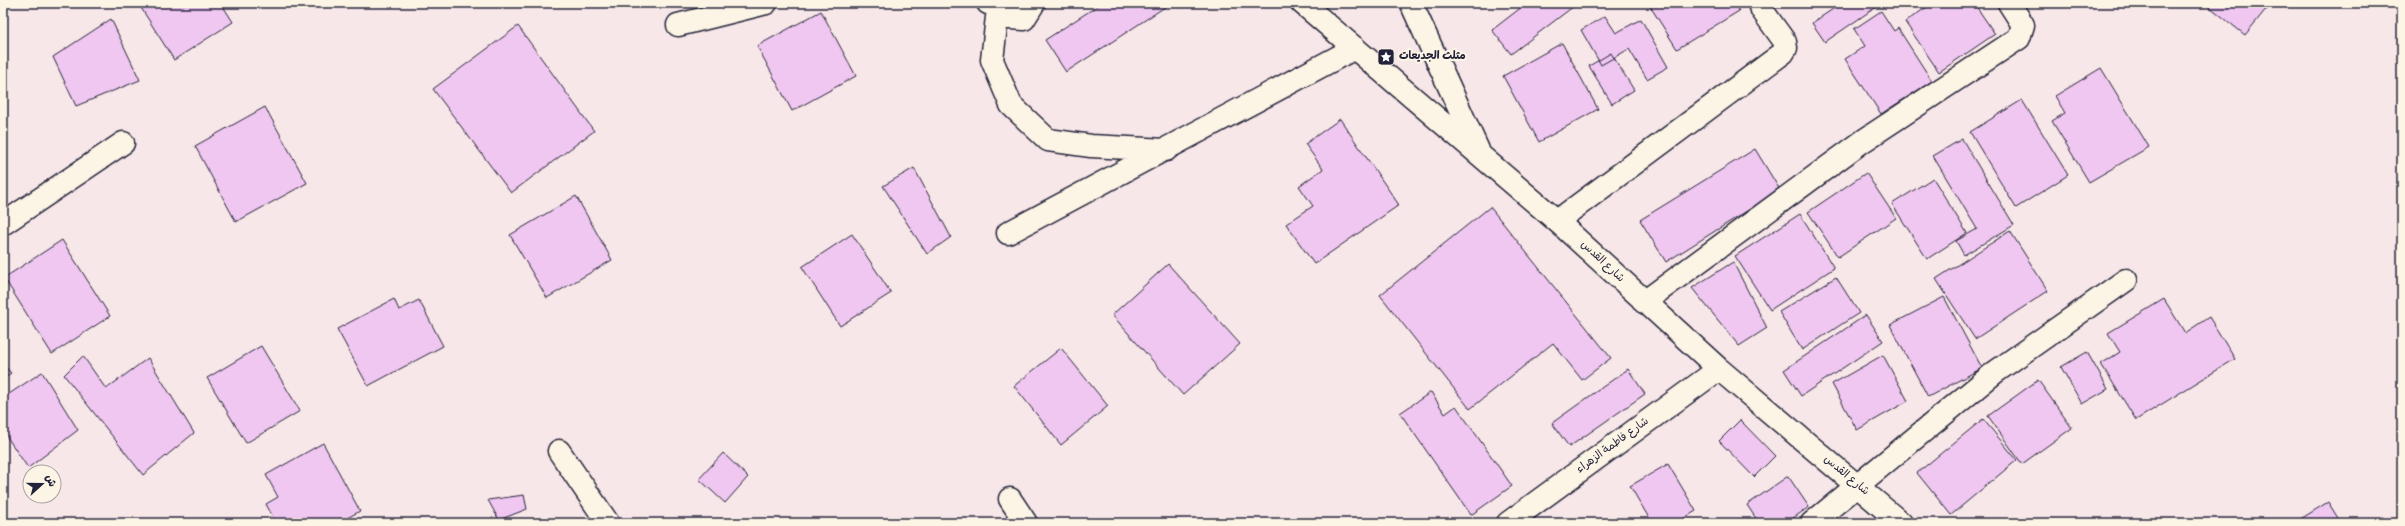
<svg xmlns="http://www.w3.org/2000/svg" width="2405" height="526" viewBox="0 0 2405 526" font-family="'Gochi Hand','Playpen Sans Arabic',sans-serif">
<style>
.building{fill:#f0c7f0;stroke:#22223b}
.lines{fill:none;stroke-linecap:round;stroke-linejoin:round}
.street-casing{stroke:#22223b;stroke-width:25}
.secondary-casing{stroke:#22223b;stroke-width:25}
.street{stroke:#fcf5e5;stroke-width:22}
.secondary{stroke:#fcf5e5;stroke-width:22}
.labels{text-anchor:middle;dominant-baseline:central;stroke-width:4;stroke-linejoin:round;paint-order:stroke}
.poi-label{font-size:11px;font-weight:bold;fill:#22223b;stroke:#fcf5e5;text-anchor:start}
.street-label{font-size:11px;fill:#22223b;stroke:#fcf5e5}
</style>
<rect width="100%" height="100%" fill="#f8e7e8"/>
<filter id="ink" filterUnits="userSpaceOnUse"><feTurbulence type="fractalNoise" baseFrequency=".025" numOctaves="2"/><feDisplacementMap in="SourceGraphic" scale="8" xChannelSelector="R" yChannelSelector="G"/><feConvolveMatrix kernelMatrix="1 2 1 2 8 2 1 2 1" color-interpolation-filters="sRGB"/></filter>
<g filter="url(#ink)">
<!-- building -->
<path class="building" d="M138 3H221L233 22 174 60Z
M1102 3H1166L1168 5 1066 72 1045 40Z
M1527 3H1578L1511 54 1492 30Z
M1648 3H1734L1739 11 1677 49Z
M1842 3H1882L1825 42 1812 23Z
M1924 3H1974L1995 34 1939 72 1905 22 1927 7Z
M2205 3H2271L2245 35Z
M821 11 856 76 792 111 757 46Z
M1881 11 1894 31 1898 28 1932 81 1881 114 1845 59 1865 46 1854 29Z
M1605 16 1616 33 1641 19 1668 67 1647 79 1629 49 1601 65 1581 30Z
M111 19 140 80 76 106 53 57Z
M518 26 594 131 511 193 433 89Z
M1562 43 1598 109 1539 142 1503 76Z
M1611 53 1634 90 1612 104 1589 66Z
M2101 68 2149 147 2089 182 2052 121 2065 113 2055 96Z
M2022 100 2068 175 2016 208 1970 132Z
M265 107 307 183 236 222 195 146Z
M1340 119 1399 205 1314 264 1286 224 1313 206 1299 186 1323 169 1305 144Z
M1962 139 2014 225 1964 255 1956 241 1977 229 1933 156Z
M1755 149 1780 190 1666 262 1640 220Z
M914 168 951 237 927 254 883 186Z
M1866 173 1896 218 1838 257 1808 212Z
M1933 178 1967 233 1927 259 1892 204Z
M576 196 612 260 547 298 510 235Z
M1490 207 1611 358 1582 380 1553 343 1470 409 1380 295Z
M1800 214 1834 268 1770 310 1735 256Z
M2010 231 2048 291 1975 339 1936 279Z
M852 234 891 293 840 326 802 267Z
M62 240 110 316 52 354 4 278Z
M1733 262 1767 328 1739 346 1692 288Z
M1168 264 1240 344 1183 395 1112 315Z
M1836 277 1859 313 1802 350 1779 312Z
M1944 297 1982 368 1928 397 1890 325Z
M394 299 399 310 419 300 443 346 368 386 337 329Z
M2164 299 2185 333 2209 317 2235 359 2136 420 2101 364 2120 352 2108 333Z
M1866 315 1883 341 1801 396 1784 370Z
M261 346 300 411 246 443 207 378Z
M1061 348 1108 406 1061 445 1014 386Z
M2087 352 2108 389 2082 404 2061 367Z
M1883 355 1908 401 1857 430 1832 384Z
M83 356 106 389 148 358 194 433 143 475 64 375Z
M3 364 11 373 3 380Z
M1628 369 1645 394 1569 447 1552 423Z
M42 372 78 430 28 468 3 431V398Z
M2038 380 2072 428 2022 464 1988 416Z
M1431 392 1445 414 1456 406 1512 486 1471 515 1400 413Z
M1983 419 2017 460 1951 515 1917 473Z
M1740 420 1775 456 1754 477 1719 441Z
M323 443 360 511 338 523H276L266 504 278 497 266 475Z
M723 453 748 477 725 503 699 479Z
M1668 464 1696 511 1676 523H1652L1630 486Z
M1788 476 1809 507 1786 523H1759L1747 505Z
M524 495 527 509 499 520 488 500Z
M2328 502 2341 523H2294Z"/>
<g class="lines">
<!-- street casing -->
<g class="street-casing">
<path id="street" d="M988 3 1024 19 1034 3
M1024 19 997 17 992 60 1011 105 1048 140 1091 146 1166 150
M678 25 766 3
M1557 221 1783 53 1786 48 1785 42 1762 10 1760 3
M3 224 123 143
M1008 233 1355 48
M1644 302 1863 141 2019 38 2023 25 2009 3
M559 451 608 523
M1010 499 1026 523
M1812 523 1994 373 2126 280"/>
</g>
<!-- secondary casing -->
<g class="secondary-casing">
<path id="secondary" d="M1302 3 1557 221 1719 369 1901 523
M1411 3 1478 150
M1508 523 1719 369"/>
</g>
<!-- street -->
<use href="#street" class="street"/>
<!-- secondary -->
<use href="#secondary" class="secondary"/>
</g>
</g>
<!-- icons -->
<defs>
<g id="sight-square" transform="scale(0.9)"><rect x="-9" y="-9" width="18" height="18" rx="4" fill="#22223b" stroke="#fcf5e5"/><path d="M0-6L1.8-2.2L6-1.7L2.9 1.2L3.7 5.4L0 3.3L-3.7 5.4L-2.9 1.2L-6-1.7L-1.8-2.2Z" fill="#fff"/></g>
</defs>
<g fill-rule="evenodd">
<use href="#sight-square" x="1386" y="57"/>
</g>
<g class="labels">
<!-- poi labels -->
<g class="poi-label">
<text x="1399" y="57">مثلث الجديعات</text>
</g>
<!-- street labels -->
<g class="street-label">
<text transform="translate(1602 262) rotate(43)">شارع القدس</text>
<text transform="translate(1613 446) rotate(-36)">شارع فاطمة الزهراء</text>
<text transform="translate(1846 476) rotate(40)">شارع القدس</text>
</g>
</g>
<!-- margin -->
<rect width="2405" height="526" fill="none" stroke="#fcf5e5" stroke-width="16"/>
<rect x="8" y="8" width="2389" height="510" fill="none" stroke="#22223b" stroke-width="1.5" filter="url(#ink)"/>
<!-- north arrow -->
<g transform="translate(42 484) rotate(69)"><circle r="19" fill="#fcf5e5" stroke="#a5a1a1"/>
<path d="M0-3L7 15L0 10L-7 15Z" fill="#22223b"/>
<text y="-6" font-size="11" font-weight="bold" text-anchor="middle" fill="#22223b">ش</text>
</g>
</svg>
